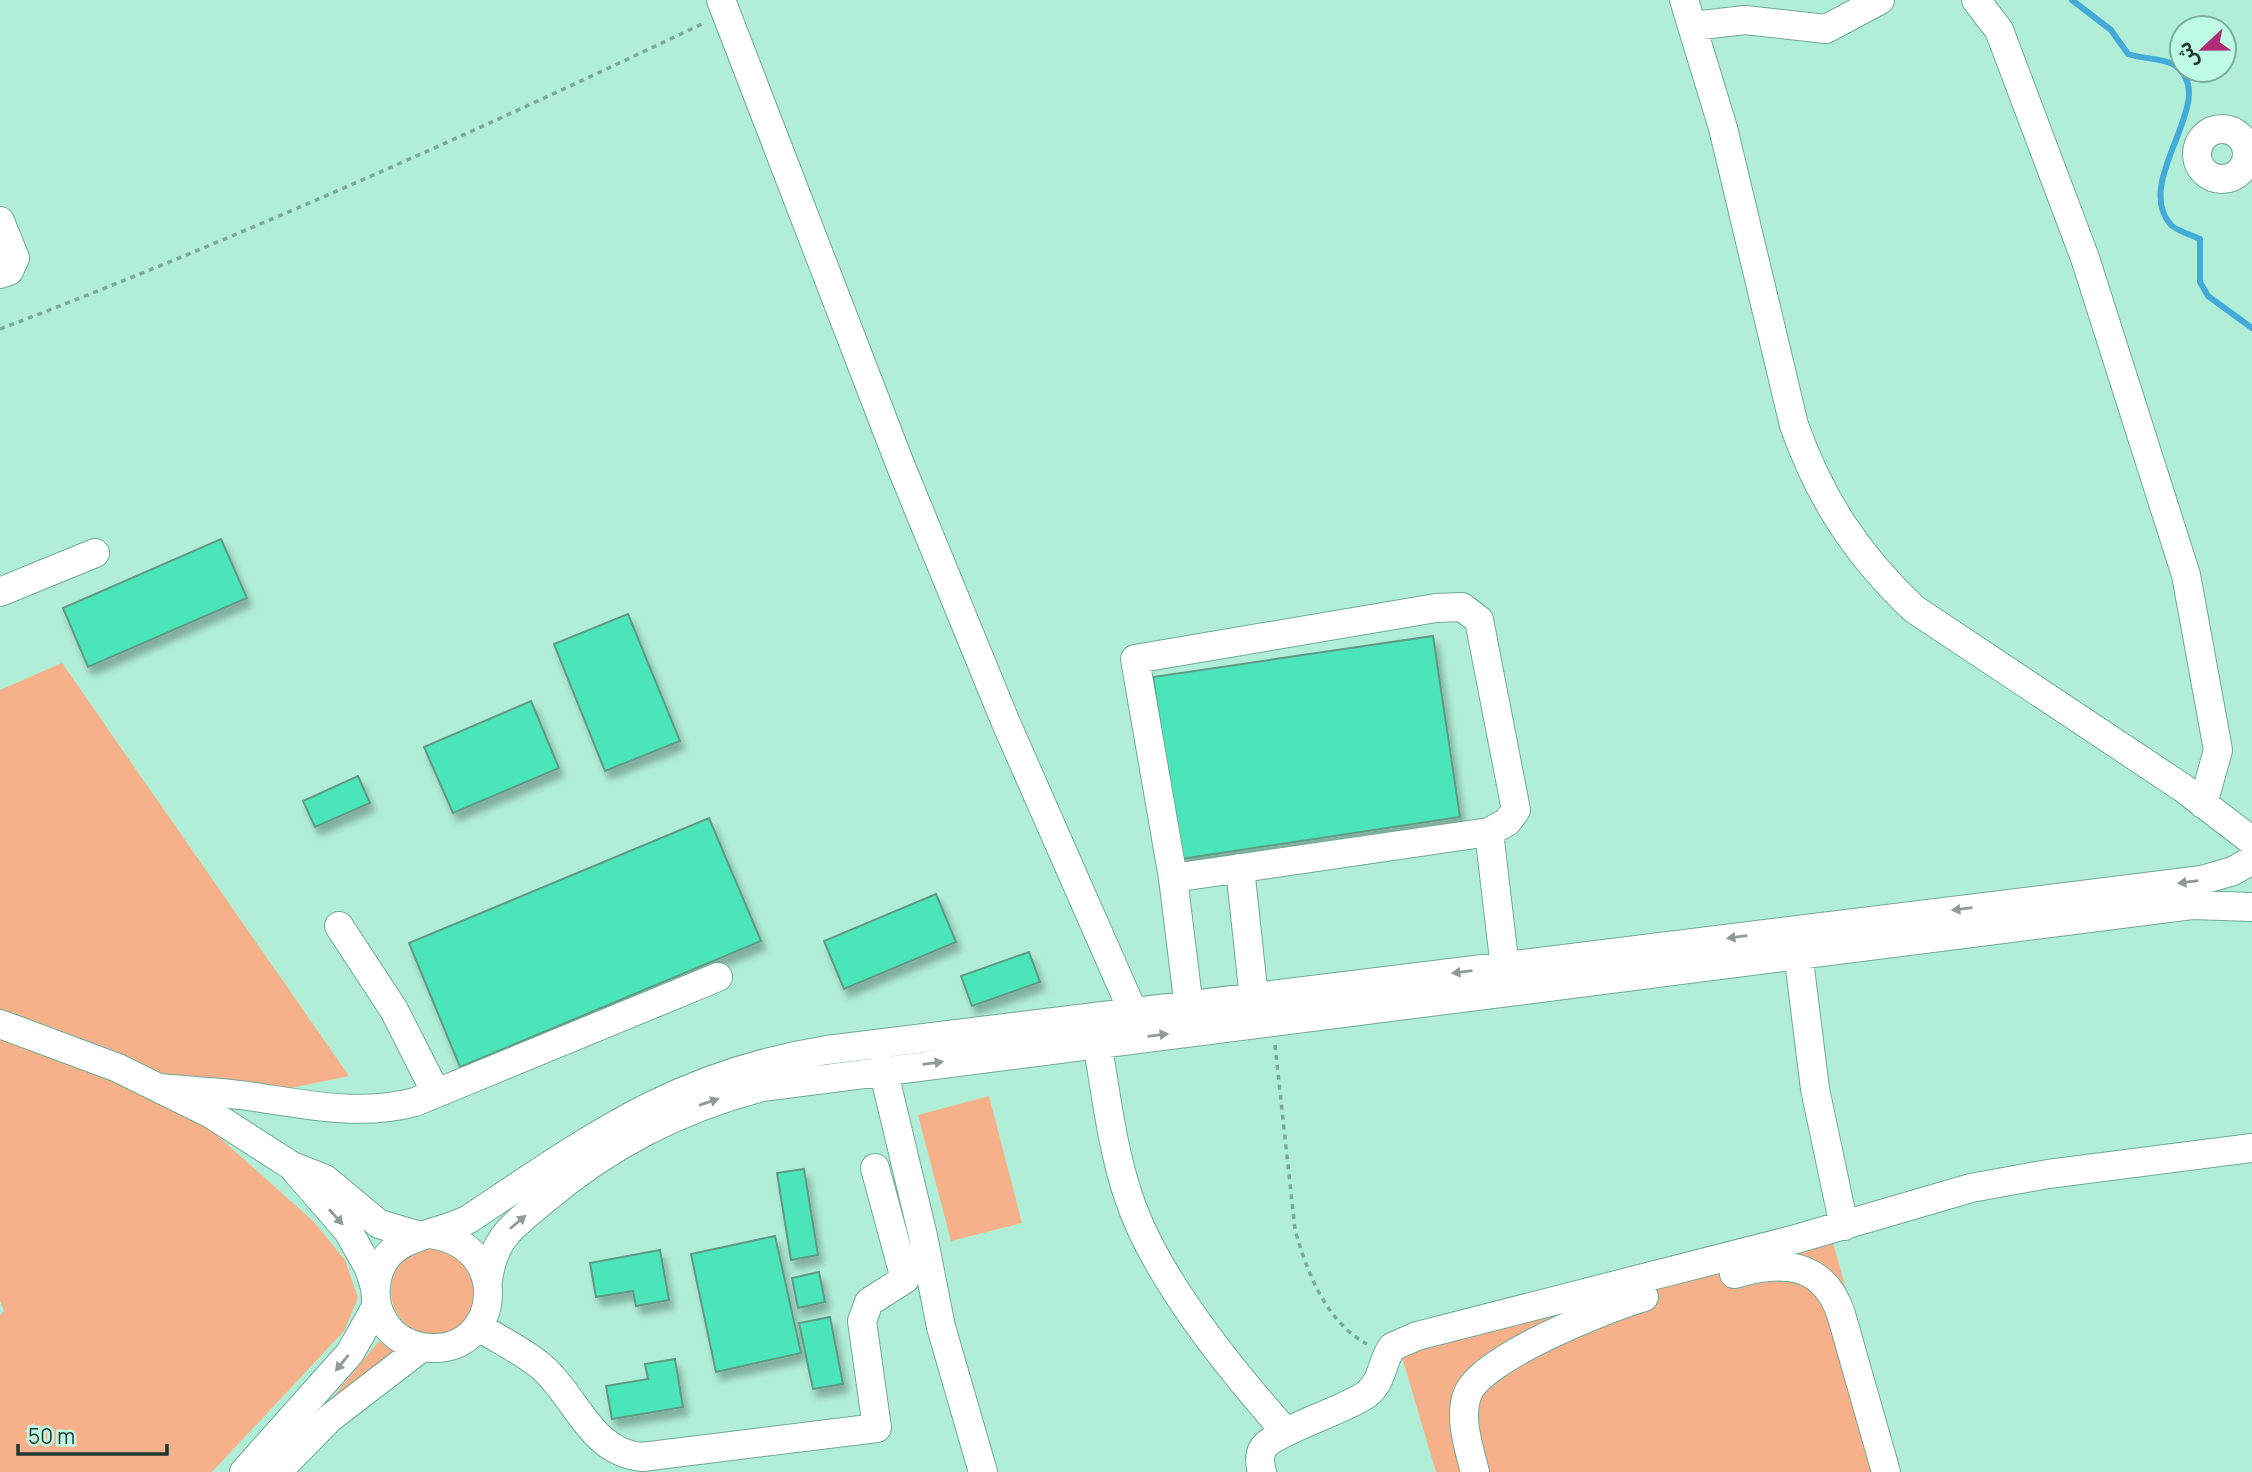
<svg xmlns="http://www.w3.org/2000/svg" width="2252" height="1472" viewBox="0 0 2252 1472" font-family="Manrope,'Noto Sans Arabic',sans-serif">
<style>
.green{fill:#f6b18a}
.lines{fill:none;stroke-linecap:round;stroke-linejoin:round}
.stream{stroke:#44abd8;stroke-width:6}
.building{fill:#4ce5ba;stroke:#609a86;stroke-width:2;filter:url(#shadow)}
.minor-casing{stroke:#70aa95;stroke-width:30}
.path{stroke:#7baa9a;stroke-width:3.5;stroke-dasharray:5 5;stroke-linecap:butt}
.minor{stroke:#fff;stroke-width:28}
.oneway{fill:#8f9b97}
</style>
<defs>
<filter id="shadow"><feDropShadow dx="4.5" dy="8" stdDeviation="3.5" flood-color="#0004"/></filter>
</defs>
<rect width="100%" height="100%" fill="#b1eed8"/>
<!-- green -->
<path class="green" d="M62 663 349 1076 252 1096 180 1102 314 1222 345 1260 358 1298 344 1331 212 1472H0V1315L4 1311 0 1301V690Z
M989 1096 1022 1223 951 1241 918 1115Z
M1831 1235 1896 1472H1436L1401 1354Z
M391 1291a44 44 0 1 1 88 0a44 44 0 1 1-88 0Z
M379 1341 396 1353 323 1409Z"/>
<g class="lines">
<!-- stream -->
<path class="stream" d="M2072 0 2111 30 2128 54C2142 59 2165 58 2176 66 2221 100 2131 180 2171 225 2177 231 2192 235 2200 239V282L2208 296 2252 328"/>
</g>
<!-- building -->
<path class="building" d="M221 539 247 598 88 667 63 608Z
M628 614 680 741 605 771 554 644Z
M1433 636 1460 817 1181 859 1153 677Z
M531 701 559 768 453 813 424 747Z
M358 776 370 803 315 827 303 801Z
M709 818 761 941 460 1067 409 943Z
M936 894 956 942 844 989 824 941Z
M1029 952 1040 982 972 1006 961 976Z
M804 1169 818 1255 791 1260 777 1173Z
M775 1236 801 1353 716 1372 691 1254Z
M660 1250 669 1300 636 1306 633 1291 596 1297 590 1263Z
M819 1272 825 1302 798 1308 792 1278Z
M830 1317 843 1384 813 1389 799 1323Z
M675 1359 683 1407 612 1419 606 1386 648 1379 645 1364Z"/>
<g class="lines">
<!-- minor casing -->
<g class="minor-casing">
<path id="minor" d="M721 0 900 464 1006 723 1134 1014
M1684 0 1723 128 1794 425C1820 499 1857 555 1914 609L2183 788 2252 841
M1976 0 1999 30 2085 258 2186 575 2218 750 2203 804
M1693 26 1745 20 1826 29 1880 0
M2197 154a25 25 0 1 1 50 0a25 25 0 1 1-50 0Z
M0 221 15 258 9 271 0 274
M0 592 95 553
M1489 832 1507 985
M1240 868 1256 1017
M1173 878 1489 832 1507 822 1516 810 1479 620 1462 607 1436 608 1135 659 1173 878 1191 1024
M339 926 394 1010 436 1093
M1796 936 1815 1089 1844 1226
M0 1024 118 1068 211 1114 292 1166 325 1179 379 1224 420 1236
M1097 1042C1106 1093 1112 1149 1129 1198 1155 1277 1230 1369 1285 1431
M883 1069 923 1236 941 1327 983 1472
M160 1088C189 1091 219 1092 248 1096 304 1104 359 1117 415 1102L718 977
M296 1171 348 1231 369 1268 375 1288
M430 1234C514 1245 500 1352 431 1348 411 1347 393 1338 383 1320 376 1308 374 1293 377 1279 386 1233 436 1237 469 1219 592 1137 677 1074 827 1050L2202 880 2233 871 2252 860
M1734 1274C1781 1260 1823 1261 1841 1314L1886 1472
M488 1281C493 1238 513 1226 544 1200 609 1145 679 1109 762 1087L2192 905 2252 907
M478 1326C497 1339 519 1349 537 1363 576 1393 588 1452 642 1457L877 1428 862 1321 869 1302 905 1279 875 1168
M244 1472 350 1353 377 1305
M277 1472 330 1418 421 1348
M1262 1472C1260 1465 1259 1457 1262 1450 1270 1432 1344 1411 1367 1394 1383 1381 1381 1363 1392 1347L1417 1336 1796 1239 1971 1188 2048 1174 2252 1148
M1475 1472C1469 1448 1458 1417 1468 1393 1482 1358 1606 1308 1644 1297"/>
</g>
<!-- path -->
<path class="path" d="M0 329C239 238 473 133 704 23
M1275 1045 1295 1230C1307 1272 1326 1322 1367 1344"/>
<!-- minor -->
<use href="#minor" class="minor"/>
</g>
<!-- one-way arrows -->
<defs><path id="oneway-solid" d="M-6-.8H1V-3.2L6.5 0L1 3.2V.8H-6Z" transform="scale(1.75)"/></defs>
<g class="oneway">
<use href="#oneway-solid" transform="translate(2188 882) rotate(173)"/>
<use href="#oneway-solid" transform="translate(1962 909) rotate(173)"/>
<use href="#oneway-solid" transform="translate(1737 937) rotate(173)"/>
<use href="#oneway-solid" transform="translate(1462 972) rotate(173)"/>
<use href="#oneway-solid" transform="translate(1158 1035) rotate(-7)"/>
<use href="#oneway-solid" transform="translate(933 1063) rotate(-7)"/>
<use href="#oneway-solid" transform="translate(709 1102) rotate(-19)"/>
<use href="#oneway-solid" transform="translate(336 1217) rotate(48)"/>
<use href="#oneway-solid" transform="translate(518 1222) rotate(-40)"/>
<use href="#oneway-solid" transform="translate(342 1363) rotate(129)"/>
</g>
<!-- north arrow -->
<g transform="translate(2203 49) rotate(248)"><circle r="33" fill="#befbe5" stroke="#7ead9c" stroke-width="2"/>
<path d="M0-5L12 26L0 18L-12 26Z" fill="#af2d77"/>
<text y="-10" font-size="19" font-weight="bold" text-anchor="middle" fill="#1f372f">ش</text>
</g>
<!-- scale -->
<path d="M18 1444v10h149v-10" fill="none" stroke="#1f372f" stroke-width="3.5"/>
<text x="28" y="1444" font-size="21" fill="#1f372f" stroke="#befbe5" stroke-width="5" paint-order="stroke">50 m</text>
</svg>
